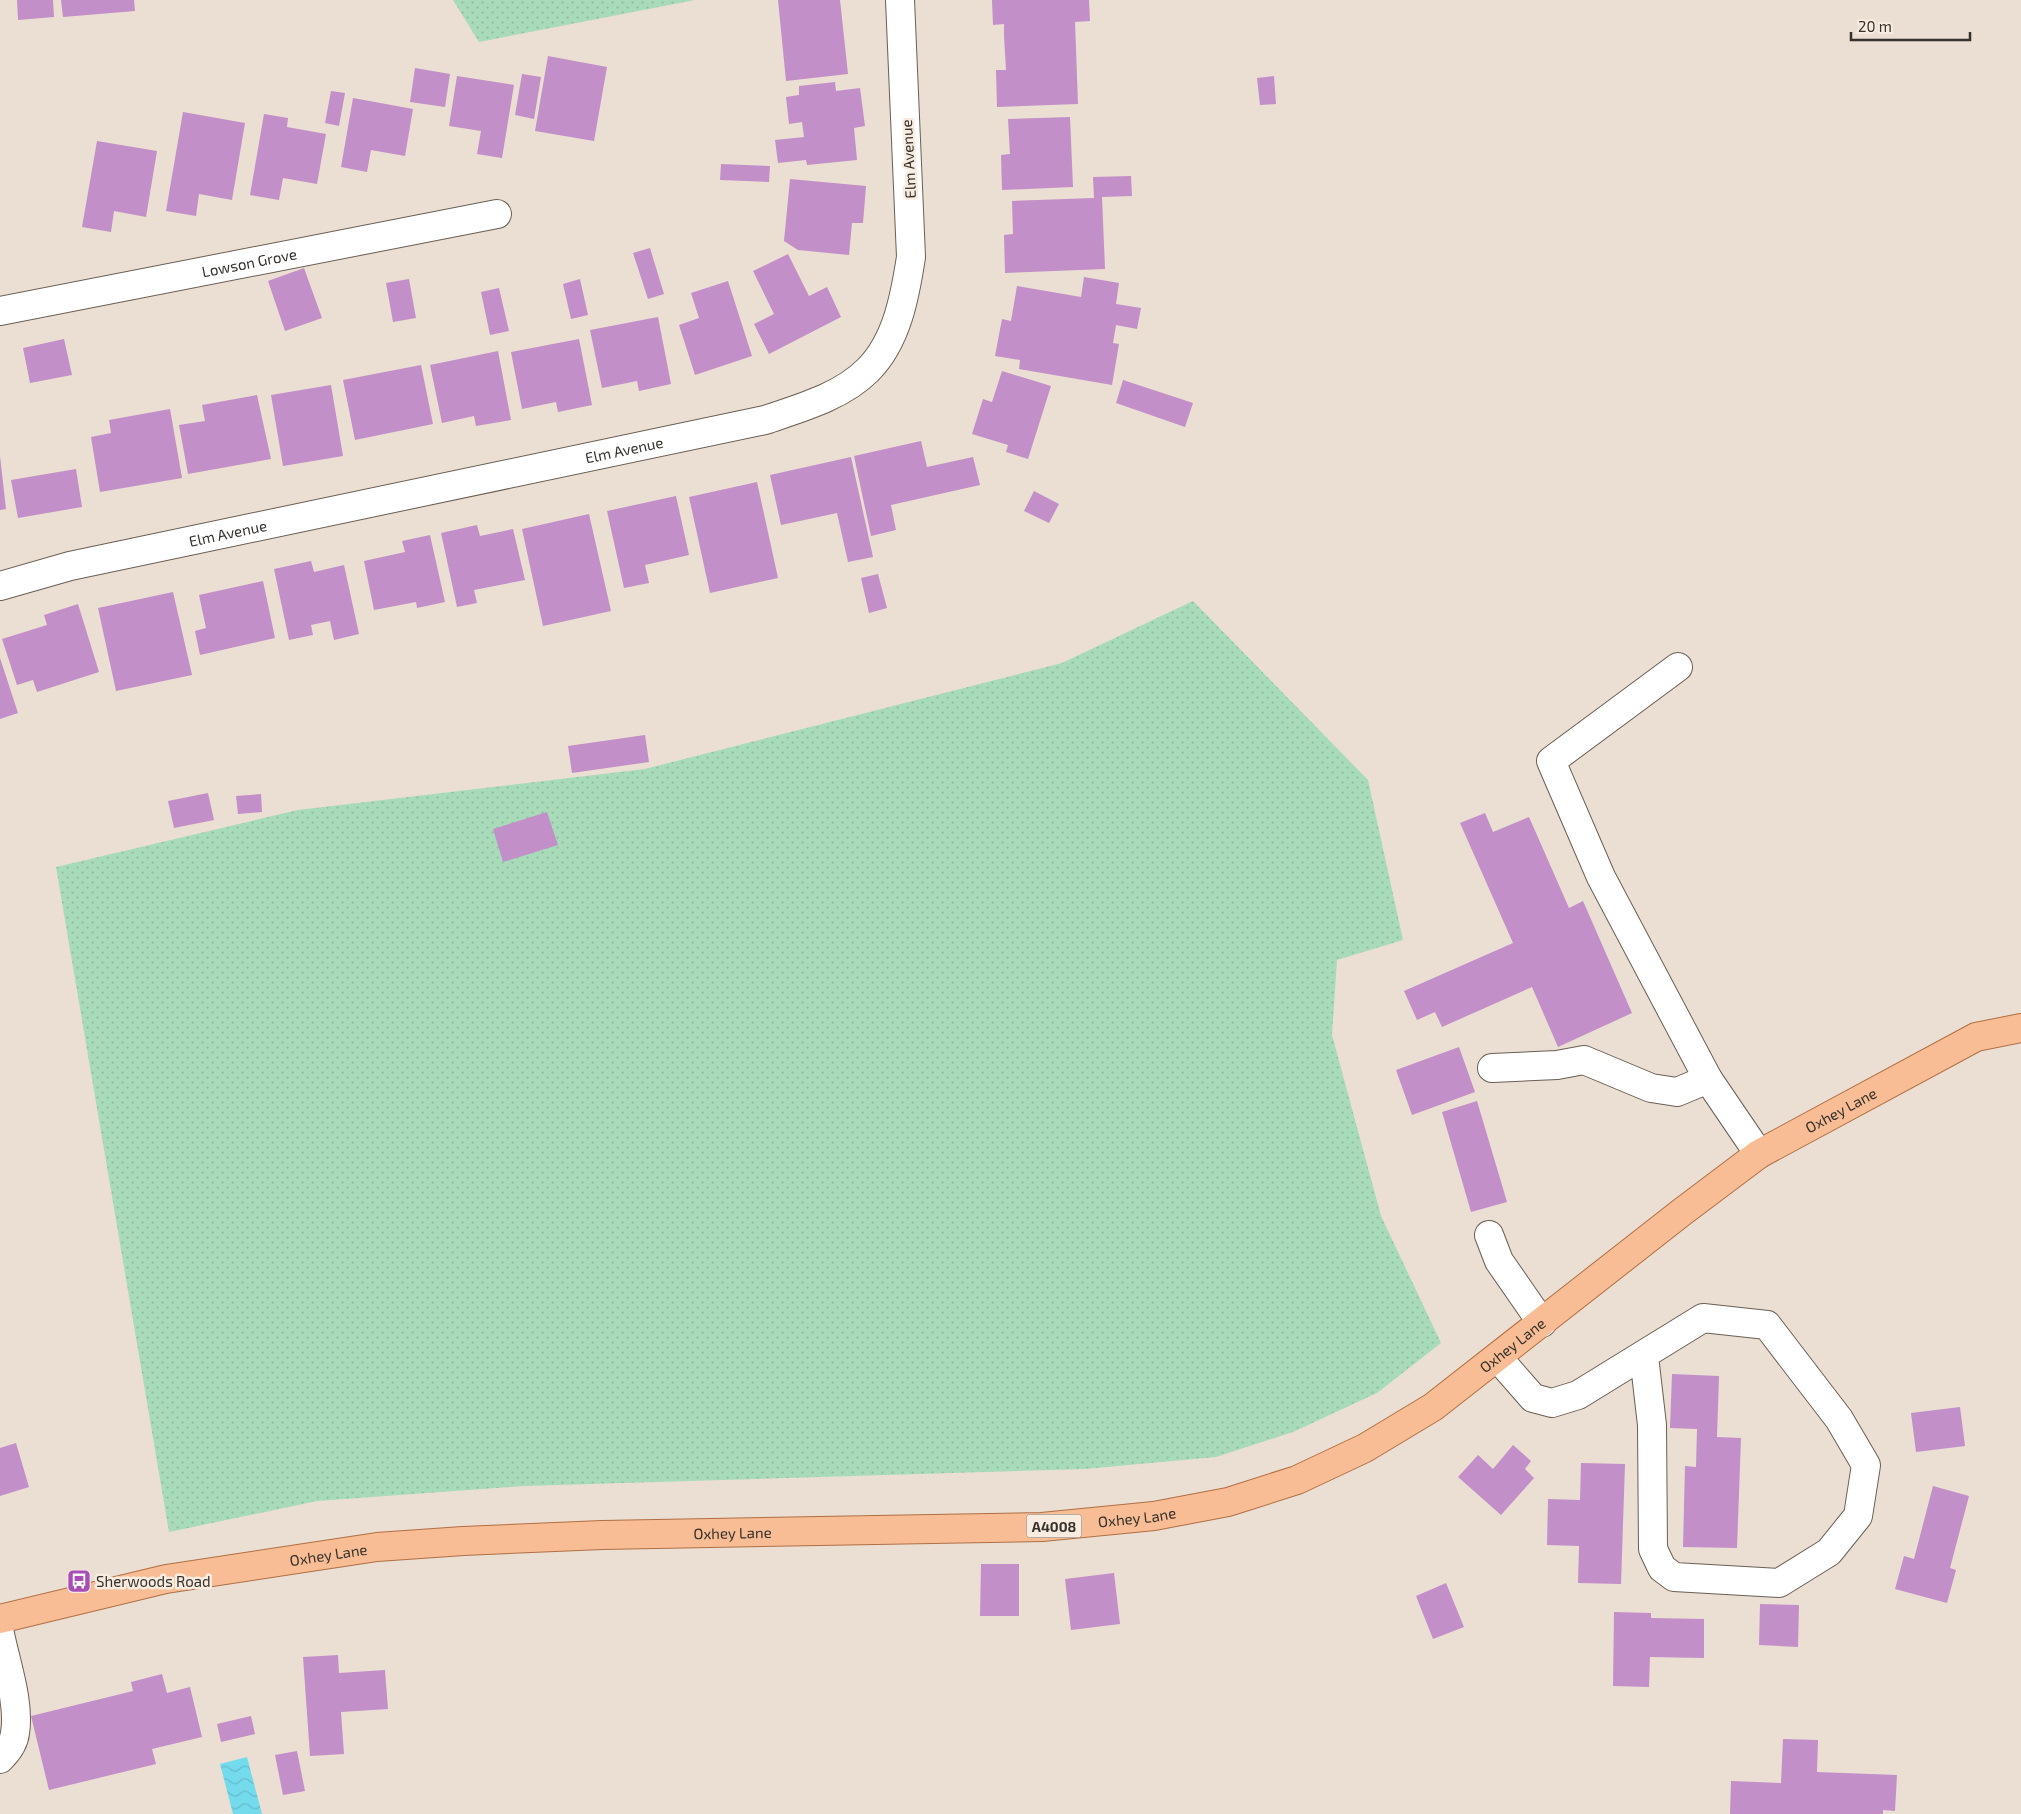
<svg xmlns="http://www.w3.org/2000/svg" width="2021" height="1814" viewBox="0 0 2021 1814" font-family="'Exo 2',sans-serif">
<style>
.grass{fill:url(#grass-dots)}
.water{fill:url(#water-waves)}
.building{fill:#c28fc8}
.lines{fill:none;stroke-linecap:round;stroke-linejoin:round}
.minor-casing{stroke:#6a5f55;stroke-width:30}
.major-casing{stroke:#b06f43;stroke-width:30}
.minor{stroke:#fff;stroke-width:28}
.major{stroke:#f8bd95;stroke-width:28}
.labels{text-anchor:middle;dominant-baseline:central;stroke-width:5;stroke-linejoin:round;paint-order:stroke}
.shield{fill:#f8ece0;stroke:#706962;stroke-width:1}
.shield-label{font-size:14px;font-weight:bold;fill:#35312c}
.street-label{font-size:15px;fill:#35312c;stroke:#f8ece0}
.poi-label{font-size:15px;fill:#35312c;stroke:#f8ece0;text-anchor:start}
</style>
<defs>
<pattern id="grass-dots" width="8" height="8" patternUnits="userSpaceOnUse" patternTransform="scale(1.25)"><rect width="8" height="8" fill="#a8dbb9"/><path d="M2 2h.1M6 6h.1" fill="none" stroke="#91bc9f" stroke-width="1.8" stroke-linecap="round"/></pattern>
<pattern id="water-waves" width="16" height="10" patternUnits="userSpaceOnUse" patternTransform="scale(1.25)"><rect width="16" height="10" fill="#74dbed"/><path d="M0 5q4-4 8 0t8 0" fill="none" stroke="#65bccb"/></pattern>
</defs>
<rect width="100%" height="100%" fill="#ebded3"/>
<!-- grass -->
<path class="grass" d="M453 0H695L479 42Z
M1193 601 1368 780 1403 940 1337 960 1332 1035 1381 1216 1441 1343 1377 1393 1293 1432 1216 1457 1085 1469 524 1486 317 1501 169 1532 56 867 298 810 645 769 1062 663Z"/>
<!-- water -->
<path class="water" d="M247 1757 262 1814H233L220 1764Z"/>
<!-- building -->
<path class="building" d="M17 0H53L54 17 18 20Z
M61 0H134L135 11 63 17Z
M778 0H840L848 74 786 81Z
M992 0H1089L1090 21 1075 22 1078 104 997 107 996 70H1006L1004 36V24L993 25Z
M548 56 607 67 594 141 535 131Z
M415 68 450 74 445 107 410 102Z
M522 74 541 77 534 119 515 115Z
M457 76 514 85 502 158 477 154 481 131 449 126Z
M1274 76 1276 104 1260 105 1257 78Z
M835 82 836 91 860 88 865 126 854 128 857 160 807 165 806 160 778 163 775 140 804 137 802 122 789 124 786 97 799 95V86Z
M331 91 345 93 339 126 325 123Z
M353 98 413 109 405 156 371 150 367 172 341 167Z
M183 112 245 123 232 200 199 194 196 216 166 211Z
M264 114 288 118 287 127 326 134 317 184 283 178 279 200 250 195Z
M1070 117 1073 187 1002 190 1001 155 1010 154 1008 119Z
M97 141 157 151 146 217 114 211 111 232 82 227Z
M721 164 770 166 769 182 720 180Z
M1131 176 1132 196 1102 197 1105 269 1005 273 1004 235 1013 234 1012 201 1094 198 1093 177Z
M790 179 866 186 863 223H852L849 255 798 250 784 241Z
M650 248 664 294 648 299 633 253Z
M788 254 809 296 827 287 841 317 769 354 754 324 774 314 753 271Z
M304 268 322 318 285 331 268 281Z
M1084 277 1119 283 1116 304 1141 308 1137 329 1116 325 1113 343 1119 344 1112 385 1019 369 1020 360 995 356 1002 319 1011 321 1017 286 1081 297Z
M409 279 416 318 393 322 386 283Z
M580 279 588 315 571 319 563 284Z
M728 281 752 356 695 375 679 325 699 318 691 293Z
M499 288 509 331 490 335 481 292Z
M658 317 671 384 639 391 637 381 602 388 590 330Z
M64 339 72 375 30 383 23 348Z
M579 339 592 405 558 412 556 402 522 409 511 352Z
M498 351 511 420 476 426 474 416 442 423 430 365Z
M421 365 433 424 355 440 343 380Z
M1002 371 1051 386 1028 459 1006 452 1008 445 972 434 983 399 992 402Z
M1123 380 1193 403 1185 427 1116 403Z
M331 385 343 456 283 466 271 395Z
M257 395 271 459 188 474 179 425 205 421 202 405Z
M170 409 182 478 100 492 91 437 111 433 109 420Z
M921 441 927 467 973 457 980 485 891 505 896 530 871 536 854 456Z
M0 456 6 509 0 510Z
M851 457 873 557 848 562 837 513 781 525 770 475Z
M76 469 82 507 18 518 11 480Z
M757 482 778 578 710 593 689 497Z
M1034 491 1059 504 1049 523 1024 511Z
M676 496 689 555 645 565 649 583 624 588 607 511Z
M589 514 611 611 543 626 522 529Z
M477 525 480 536 513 529 525 580 474 590 477 603 457 607 441 533Z
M430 535 445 602 417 608 416 602 374 610 364 561 405 552 402 541Z
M311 561 314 572 344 565 359 634 334 640 330 621 311 625 313 635 289 640 274 569Z
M878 574 887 608 869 613 861 578Z
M263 581 275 638 200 655 195 631 206 628 199 595Z
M173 592 192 675 116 691 98 608Z
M78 604 99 672 37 692 33 680 17 685 2 639 47 625 44 615Z
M0 658 18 713 0 719Z
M645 735 649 762 572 773 568 746Z
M208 793 214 820 174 828 168 801Z
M261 794 262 812 238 814 236 796Z
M547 812 558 845 503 862 493 829Z
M1485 813 1493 832 1529 817 1569 908 1583 901 1632 1013 1558 1047 1532 987 1442 1027 1435 1012 1417 1020 1404 991 1513 943 1460 823Z
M1459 1047 1475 1092 1412 1115 1396 1070Z
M1477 1101 1507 1202 1471 1212 1442 1112Z
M1672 1374 1719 1376 1717 1437 1741 1438 1737 1548 1683 1547 1685 1466 1696 1467 1697 1429 1670 1428Z
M1960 1407 1965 1446 1916 1452 1911 1413Z
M16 1443 29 1487 0 1496V1448Z
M1513 1445 1531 1461 1525 1469 1534 1478 1501 1515 1458 1477 1478 1455 1493 1469Z
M1581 1463 1625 1464 1621 1584 1578 1583 1579 1546 1547 1545 1548 1499 1580 1500Z
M1933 1486 1969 1496 1950 1568 1956 1570 1947 1603 1895 1589 1904 1556 1914 1559Z
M981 1564H1019V1616H980Z
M1114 1573 1120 1624 1071 1630 1065 1579Z
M1446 1583 1464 1627 1433 1639 1416 1596Z
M1760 1604 1799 1605 1798 1647 1759 1645Z
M1614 1612 1651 1613V1618L1704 1619V1658L1650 1657 1649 1687 1613 1686Z
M338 1655 339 1673 385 1670 388 1709 341 1712 344 1754 310 1756 303 1657Z
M162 1674 167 1693 190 1687 202 1737 152 1749 156 1764 49 1790 31 1716 133 1691 131 1682Z
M251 1716 255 1734 221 1742 217 1724Z
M1783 1739 1818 1740 1817 1772 1897 1775 1895 1811 1883 1810V1814H1730L1731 1781 1781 1783Z
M297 1751 305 1791 283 1795 275 1755Z"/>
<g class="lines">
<!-- minor casing -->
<g class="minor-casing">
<g id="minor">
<path id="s1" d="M0 311 497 214"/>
<path id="s2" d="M0 586 70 566 765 420C800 408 841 397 868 370 897 341 905 296 911 257L900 0"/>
<path d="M1678 667 1551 761 1601 877 1708 1079 1759 1154"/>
<path d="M1492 1068 1557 1065 1584 1060 1651 1088 1677 1092 1708 1079"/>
<path d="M1489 1235 1499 1261 1542 1323"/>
<path d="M1498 1358 1533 1398 1552 1403 1578 1395 1703 1318 1767 1325 1839 1419 1866 1465 1858 1516 1829 1552 1779 1583 1674 1577 1662 1568 1653 1549 1652 1425 1644 1356"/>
<path d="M0 1634C6 1664 20 1703 15 1733 14 1743 7 1752 0 1759"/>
</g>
</g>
<!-- major casing -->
<g class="major-casing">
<g id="major">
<path id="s3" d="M0 1619 166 1579 377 1547 463 1541 602 1535 1042 1527 1154 1516 1228 1502 1297 1480 1365 1448 1433 1407 1682 1212 1759 1154 1976 1037 2021 1028"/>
</g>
</g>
<!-- minor -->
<use href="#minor" class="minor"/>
<!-- major -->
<use href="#major" class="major"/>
</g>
<!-- icons -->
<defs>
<g id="bus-square" transform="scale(1.25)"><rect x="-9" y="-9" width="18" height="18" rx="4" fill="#a84eb9" stroke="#f8ece0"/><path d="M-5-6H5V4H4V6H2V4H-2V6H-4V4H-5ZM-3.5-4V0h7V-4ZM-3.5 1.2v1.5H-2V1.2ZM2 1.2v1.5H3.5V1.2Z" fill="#fff"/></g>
</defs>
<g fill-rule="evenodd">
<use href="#bus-square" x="79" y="1581"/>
</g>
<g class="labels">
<!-- shield labels -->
<rect class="shield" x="1026.5" y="1514.5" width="55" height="23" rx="4"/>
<g class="shield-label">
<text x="1054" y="1526">A4008</text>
</g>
<!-- street labels -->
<g class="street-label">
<text transform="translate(908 159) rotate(-93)">Elm Avenue</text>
<text stroke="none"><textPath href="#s1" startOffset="254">Lowson Grove</textPath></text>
<text stroke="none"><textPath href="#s2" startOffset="639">Elm Avenue</textPath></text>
<text stroke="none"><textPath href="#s2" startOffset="234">Elm Avenue</textPath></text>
<text stroke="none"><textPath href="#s3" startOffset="1970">Oxhey Lane</textPath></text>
<text stroke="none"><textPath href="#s3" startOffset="1565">Oxhey Lane</textPath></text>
<text stroke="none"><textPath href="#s3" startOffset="1145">Oxhey Lane</textPath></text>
<text stroke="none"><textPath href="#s3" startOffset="740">Oxhey Lane</textPath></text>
<text stroke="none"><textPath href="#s3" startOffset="335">Oxhey Lane</textPath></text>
</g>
<!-- poi labels -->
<g class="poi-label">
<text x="96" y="1581">Sherwoods Road</text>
</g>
</g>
<!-- scale -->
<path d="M1851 32v8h119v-8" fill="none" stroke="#35312c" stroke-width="2.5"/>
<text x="1858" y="32" font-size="15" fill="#35312c" stroke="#f8ece0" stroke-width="4" paint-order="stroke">20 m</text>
</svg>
